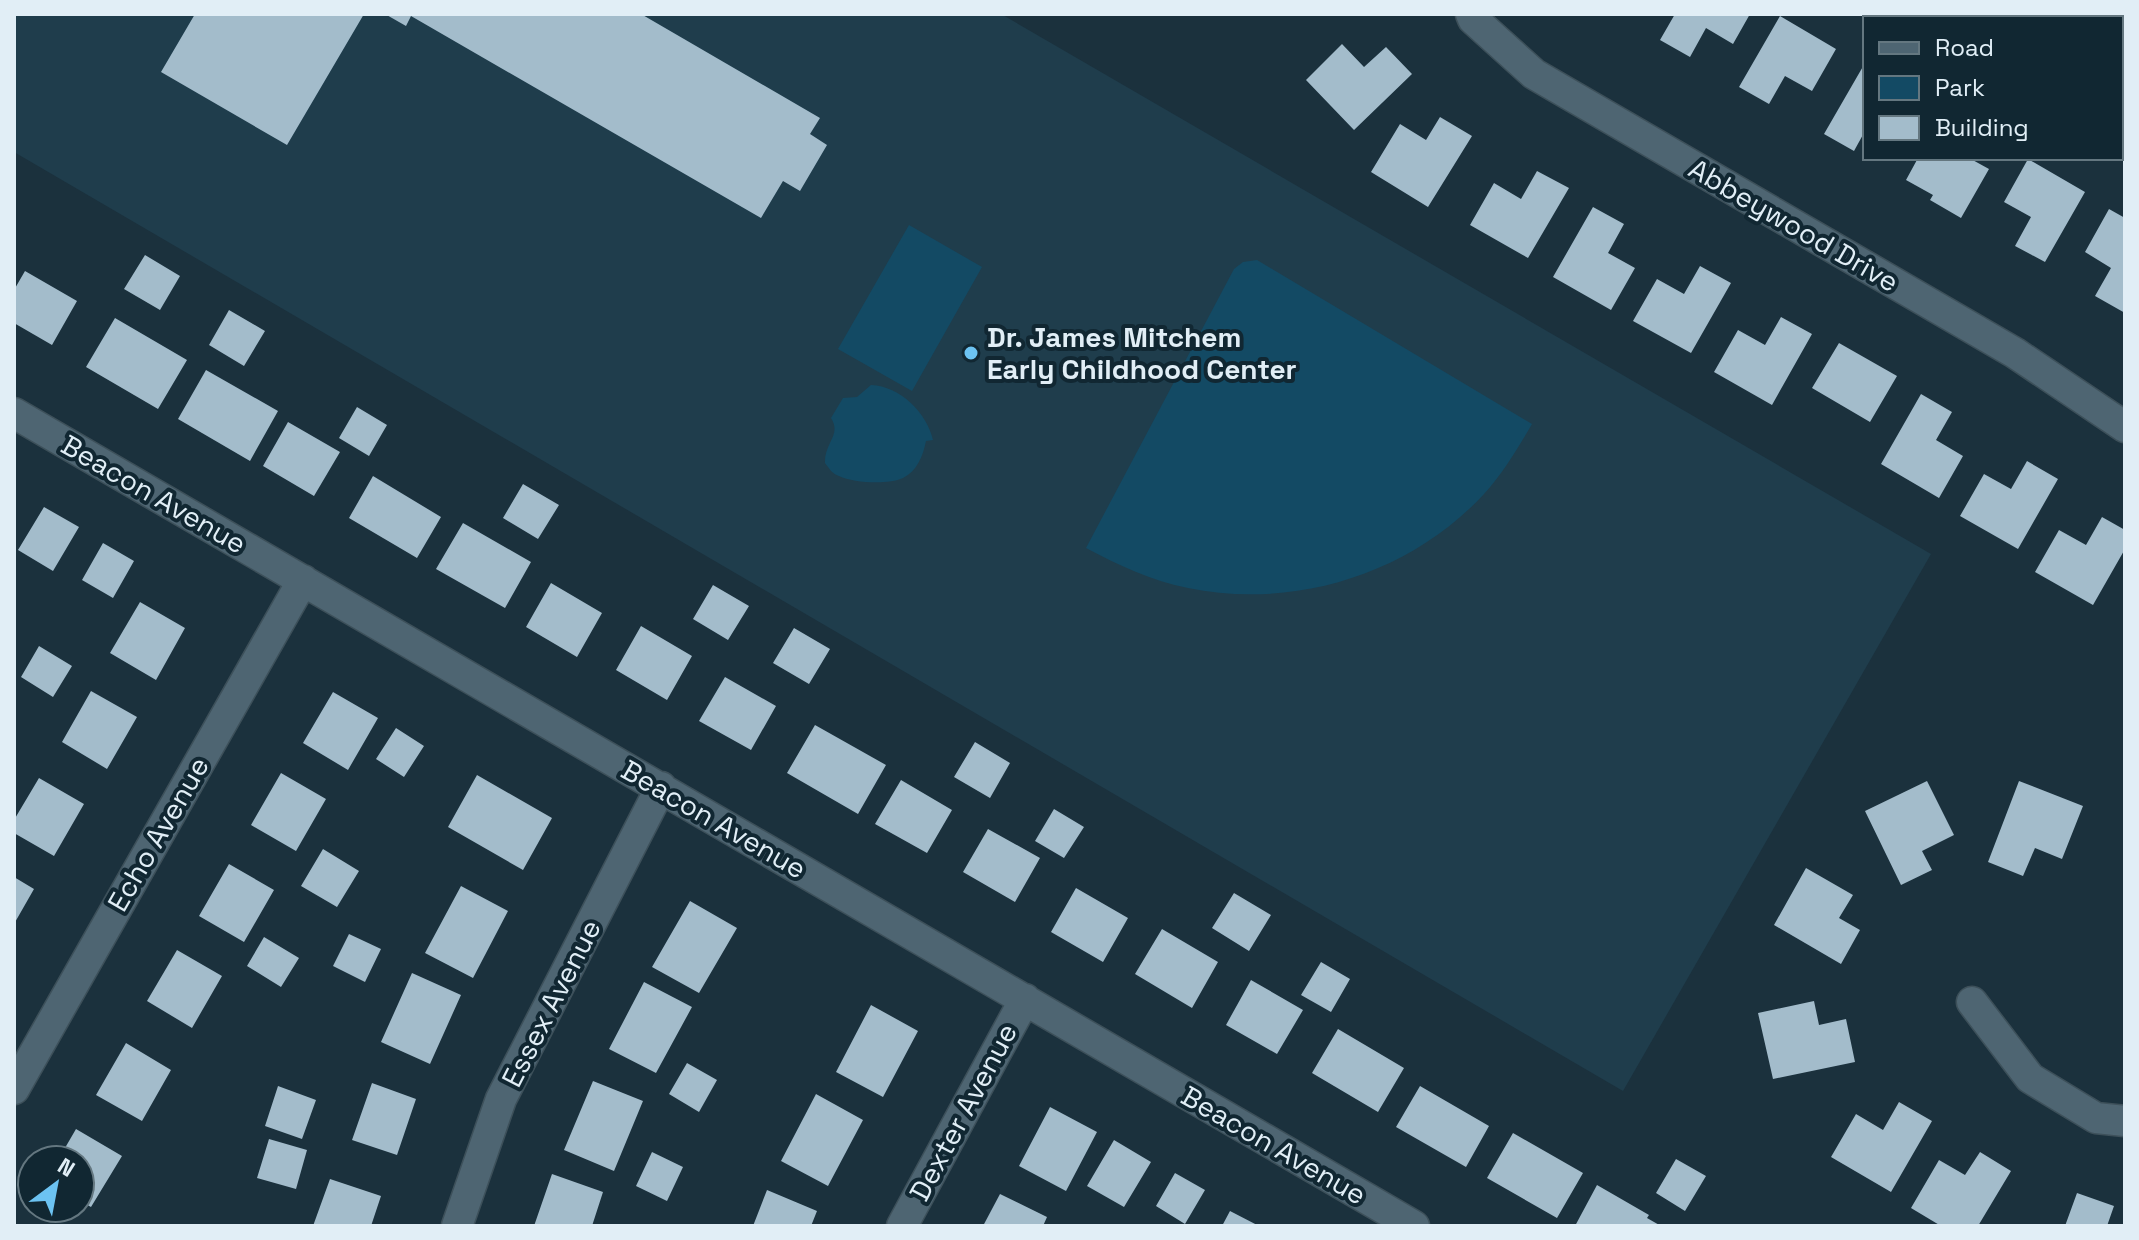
<svg xmlns="http://www.w3.org/2000/svg" width="2139" height="1240" viewBox="0 0 2139 1240" font-family="'Space Grotesk',sans-serif">
<style>
.built{fill:#1f3d4c}
.green{fill:#134a64}
.building{fill:#a3bccb}
.lines{fill:none;stroke-linecap:round;stroke-linejoin:round}
.minor-casing{stroke:#3d505a;stroke-width:33}
.minor{stroke:#4e6572;stroke-width:30}
.poi-dot{fill:#6cc3f2;stroke:#112732;stroke-width:3}
.labels{text-anchor:middle;dominant-baseline:central;stroke-width:8;stroke-linejoin:round;paint-order:stroke}
.street-label{font-size:28px;fill:#e1eef6;stroke:#112732}
.poi-label{font-size:28px;font-weight:bold;fill:#e1eef6;stroke:#112732;text-anchor:start}
</style>
<rect width="100%" height="100%" fill="#1b313d"/>
<!-- built -->
<path class="built" d="M14 14H1001L1931 554 1623 1091 14 152Z"/>
<!-- green -->
<path class="green" d="M909 225 982 267 912 391 838 349Z
M1257 260 1532 424C1518 448 1503 473 1484 494 1410 574 1294 610 1188 588 1152 581 1118 565 1086 548L1234 269 1243 262Z
M871 385C900 386 927 413 933 440L926 441C923 456 917 471 903 478 888 485 854 483 839 476 832 474 829 468 825 463 824 443 842 435 831 418L843 398 857 397Z"/>
<!-- building -->
<path class="building" d="M195 14H364L287 145 161 72Z
M385 14H641L820 118 810 134 827 145 800 191 783 181 761 218 411 16 406 26Z
M1675 14H1750L1733 44 1706 28 1690 57 1660 40Z
M1780 16 1836 49 1812 91 1785 76 1769 104 1739 87Z
M1342 44 1364 67 1386 47 1412 74 1354 130 1306 80Z
M1865 63V131L1854 151 1824 134Z
M1440 117 1472 136 1428 207 1371 172 1400 124 1426 140Z
M1918 158H1969L1989 169 1961 218 1930 200 1933 195 1906 180Z
M2028 159 2085 192 2045 262 2015 246 2031 217 2004 202Z
M1537 171 1569 188 1528 258 1470 225 1494 183 1521 199Z
M1593 207 1624 224 1608 253 1635 268 1611 310 1553 277Z
M2109 209 2125 218V313L2095 296 2111 268 2085 252Z
M145 255 180 276 160 310 124 289Z
M1700 266 1731 283 1691 353 1633 321 1657 279 1684 294Z
M25 271 77 301 52 345 14 323V290Z
M229 310 265 331 244 366 209 345Z
M1781 317 1812 334 1772 405 1714 372 1738 330 1765 345Z
M115 318 187 360 158 409 86 367Z
M1839 343 1897 376 1870 422 1812 388Z
M206 370 278 411 250 461 178 419Z
M1921 394 1952 412 1936 440 1963 456 1939 498 1881 464Z
M357 407 387 425 369 456 339 438Z
M288 422 340 452 314 496 263 466Z
M2027 461 2058 479 2018 549 1960 516 1984 474 2011 489Z
M373 476 441 517 417 558 349 518Z
M523 484 559 505 538 539 503 518Z
M44 507 79 527 53 571 18 550Z
M2102 517 2125 530V549L2093 605 2035 572 2059 530 2086 545Z
M463 523 531 562 505 608 436 569Z
M103 543 134 561 113 598 82 580Z
M551 583 602 613 577 657 526 627Z
M713 585 749 606 728 640 693 619Z
M140 602 185 628 156 680 110 653Z
M641 626 692 656 667 700 616 670Z
M794 628 830 649 809 684 773 663Z
M39 646 72 666 53 697 21 677Z
M725 677 776 706 751 750 699 721Z
M91 691 137 717 107 769 62 742Z
M333 692 378 718 348 770 303 743Z
M815 725 886 765 858 814 787 773Z
M396 728 424 746 404 777 376 759Z
M975 742 1010 763 990 798 954 777Z
M281 773 326 799 296 851 251 825Z
M477 775 552 818 523 870 448 827Z
M39 778 84 804 54 856 14 833V820Z
M901 780 952 810 927 853 875 824Z
M1927 781 1954 835 1922 851 1932 870 1901 885 1865 811Z
M2019 781 2083 806 2062 859 2035 848 2023 876 1988 862Z
M1054 809 1084 827 1064 858 1035 841Z
M988 829 1040 858 1015 902 963 872Z
M323 849 359 871 337 907 301 886Z
M229 864 274 890 244 942 199 916Z
M1806 868 1853 895 1839 918 1860 930 1841 964 1774 925Z
M14 877 34 889 14 924Z
M461 886 508 911 473 978 425 953Z
M1076 888 1128 918 1103 962 1051 932Z
M1234 893 1271 915 1249 951 1212 928Z
M690 901 737 928 699 993 652 967Z
M1162 929 1218 962 1192 1008 1135 974Z
M349 934 381 949 365 982 333 966Z
M264 937 299 958 281 987 247 966Z
M177 950 222 976 192 1028 147 1001Z
M1321 962 1350 979 1331 1012 1301 995Z
M412 973 461 995 430 1064 381 1042Z
M1251 980 1303 1010 1277 1054 1226 1025Z
M644 982 692 1007 656 1073 609 1049Z
M1814 1001 1819 1025 1846 1019 1855 1062 1773 1079 1758 1013Z
M871 1005 918 1031 883 1097 836 1072Z
M1338 1029 1404 1068 1378 1112 1312 1073Z
M126 1043 171 1070 142 1121 96 1095Z
M687 1063 717 1080 699 1112 669 1094Z
M593 1081 643 1101 614 1171 564 1150Z
M372 1083 416 1099 397 1155 352 1140Z
M278 1086 316 1100 302 1139 265 1126Z
M1420 1086 1489 1126 1466 1167 1396 1127Z
M816 1094 863 1120 828 1186 781 1161Z
M1899 1102 1932 1121 1891 1192 1831 1157 1856 1114 1883 1130Z
M1050 1107 1097 1132 1066 1191 1019 1166Z
M76 1129 122 1156 91 1207 80 1201V1160H58Z
M1513 1133 1583 1173 1557 1218 1487 1178Z
M269 1139 307 1150 296 1189 257 1178Z
M1114 1140 1151 1162 1124 1207 1087 1186Z
M652 1152 683 1167 667 1201 636 1186Z
M1980 1152 2011 1171 1978 1226H1941L1911 1208 1939 1160 1965 1175Z
M1676 1159 1706 1176 1685 1211 1656 1193Z
M1175 1173 1205 1190 1185 1224 1156 1206Z
M552 1174 603 1192 592 1226H534Z
M330 1179 381 1196 371 1226H313Z
M1597 1185 1649 1215 1647 1218 1661 1226H1575Z
M767 1190 817 1211 811 1226H753Z
M2077 1193 2114 1206 2107 1226H2065Z
M1000 1194 1047 1217 1043 1226H983Z
M1230 1211 1259 1226H1222Z"/>
<g class="lines">
<!-- minor casing -->
<g class="minor-casing">
<path id="minor" d="M1471 14 1473 19 1534 74 2015 353 2125 427
M14 413 1414 1226
M1972 1002 2030 1078 2096 1118 2125 1121
M14 1089 303 580
M457 1226 501 1099 661 787
M902 1226 1025 999"/>
</g>
<!-- minor -->
<use href="#minor" class="minor"/>
</g>
<!-- markers -->
<circle class="poi-dot" cx="971" cy="353" r="8"/>
<g class="labels">
<!-- street labels -->
<g class="street-label">
<text transform="translate(1794 225) rotate(30)">Abbeywood Drive</text>
<text transform="translate(154 494) rotate(30)">Beacon Avenue</text>
<text transform="translate(714 819) rotate(30)">Beacon Avenue</text>
<text transform="translate(158 834) rotate(-60)">Echo Avenue</text>
<text transform="translate(551 1003) rotate(-63)">Essex Avenue</text>
<text transform="translate(963 1112) rotate(-62)">Dexter Avenue</text>
<text transform="translate(1274 1145) rotate(30)">Beacon Avenue</text>
</g>
<!-- poi labels -->
<g class="poi-label">
<text x="987" y="337">Dr. James Mitchem<tspan x="987" dy="32">Early Childhood Center</tspan></text>
</g>
</g>
<!-- border -->
<rect width="2139" height="1240" fill="none" stroke="#e1eef6" stroke-width="32"/>
<!-- legend -->
<rect x="1863" y="16" width="260" height="144" fill="#112732" stroke="#647780" stroke-width="2"/>
<rect x="1879" y="42" width="40" height="12" fill="#4e6572" stroke="#647780" stroke-width="2"/>
<text x="1935" y="56" font-size="24" fill="#e1eef6">Road</text>
<rect x="1879" y="76" width="40" height="24" fill="#134a64" stroke="#647780" stroke-width="2"/>
<text x="1935" y="96" font-size="24" fill="#e1eef6">Park</text>
<rect x="1879" y="116" width="40" height="24" fill="#a3bccb" stroke="#647780" stroke-width="2"/>
<text x="1935" y="136" font-size="24" fill="#e1eef6">Building</text>
<!-- north arrow -->
<g transform="translate(56 1184) rotate(32)"><circle r="38" fill="#112732" stroke="#647780" stroke-width="2"/>
<path d="M0-6L14 30L0 20L-14 30Z" fill="#6cc3f2"/>
<text y="-12" font-size="22" font-weight="bold" text-anchor="middle" fill="#e1eef6">N</text>
</g>
</svg>
